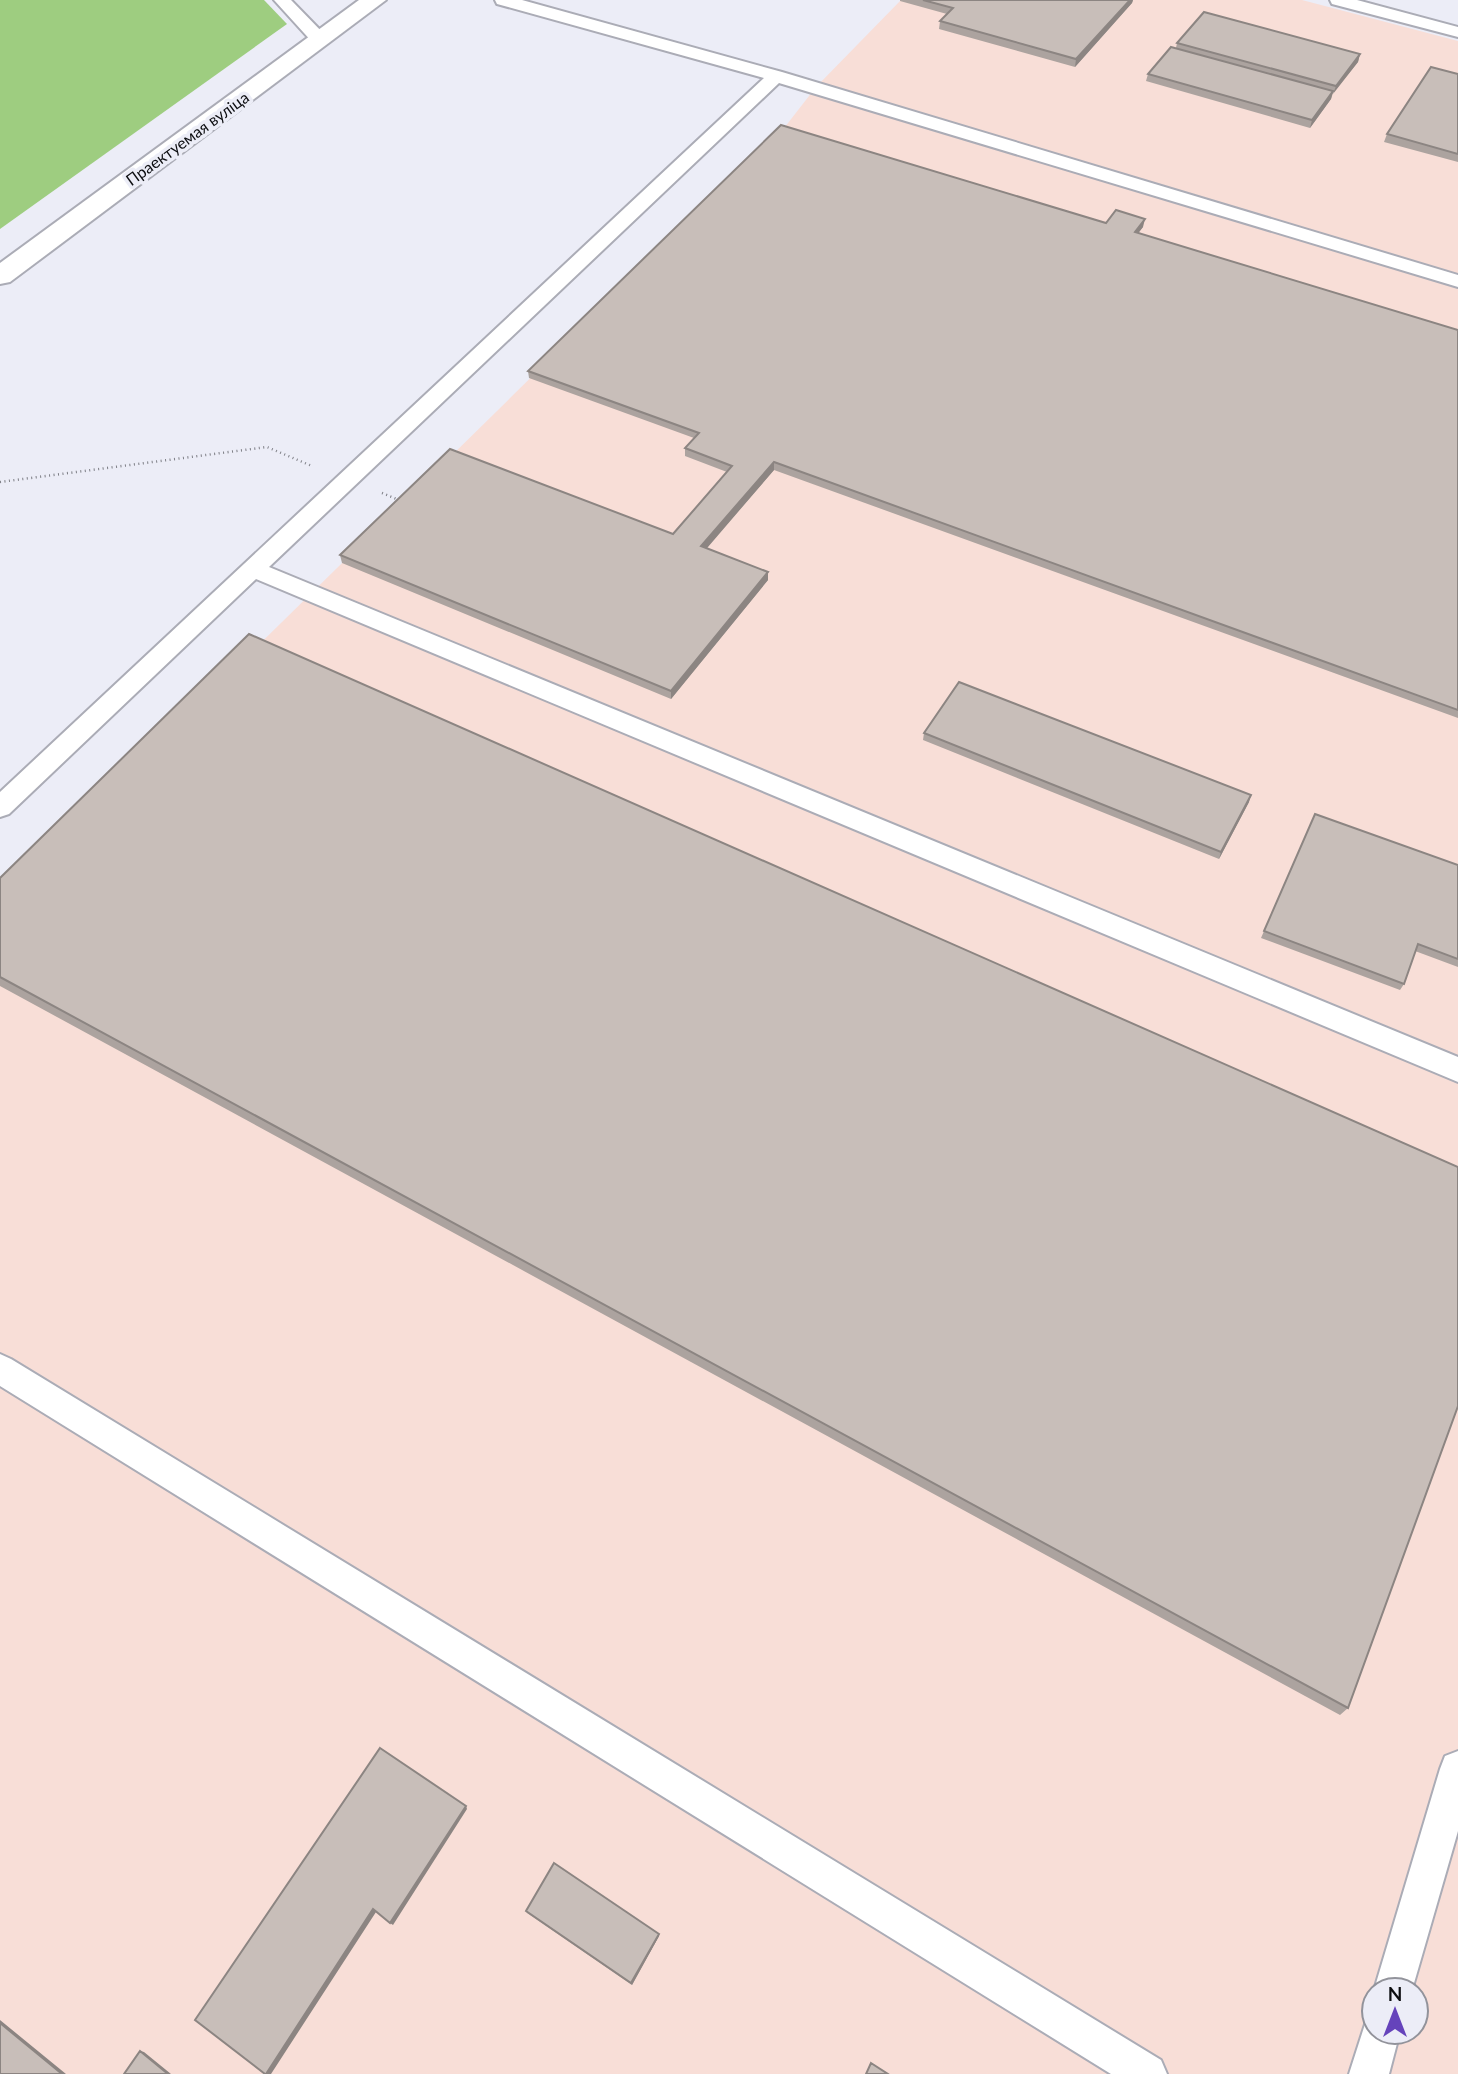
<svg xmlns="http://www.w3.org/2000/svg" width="1458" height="2074" viewBox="0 0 1458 2074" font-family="Lato,sans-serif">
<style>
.industrial{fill:#f8ded7;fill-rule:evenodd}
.green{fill:#9ecd80}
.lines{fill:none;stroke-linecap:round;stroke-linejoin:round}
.service-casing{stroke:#abacb6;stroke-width:4}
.minor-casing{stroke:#abacb6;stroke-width:4}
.path{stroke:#7d7e85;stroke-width:2.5;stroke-dasharray:1 3.5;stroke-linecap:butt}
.service{fill:#fff;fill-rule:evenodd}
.minor{fill:#fff;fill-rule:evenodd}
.wall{fill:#aca39f}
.shaded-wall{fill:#8c8582}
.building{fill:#c8beb9;stroke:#8c8582;stroke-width:2}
.labels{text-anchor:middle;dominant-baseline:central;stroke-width:7;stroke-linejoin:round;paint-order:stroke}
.far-street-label{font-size:16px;fill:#0c0d10;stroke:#ecedf7}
</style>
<rect width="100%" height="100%" fill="#ecedf7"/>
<!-- industrial -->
<path class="industrial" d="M901 0H1302L1458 41V2074H0V899L781 132 816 87ZM1374 1990H1416V2032H1374Z"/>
<!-- green -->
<path class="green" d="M0 0H264L287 24 0 229Z"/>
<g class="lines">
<!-- service casing -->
<g class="service-casing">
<path id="service" d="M274 0H291L326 36 329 40 326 44H314Z
M495 0H522L782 72 1458 275V287L779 83 269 567 1458 1057V1082L256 579 9 814 0 817V792L764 78 497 4Z
M1330 0H1357L1458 27V37L1332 4Z
M0 1354 11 1359 1161 2060 1167 2074H1111L0 1386Z
M1458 1751V1831L1412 1990H1374L1440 1769 1445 1756Z
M1374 2016V2032H1400L1389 2074H1349L1367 2018Z"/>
</g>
<!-- minor casing -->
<g class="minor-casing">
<path id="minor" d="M359 0H386L10 282 0 284V263Z"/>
</g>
<!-- path -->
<path class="path" d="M0 482 267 447 312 466
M382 493 404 502"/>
<!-- service -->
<use href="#service" class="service"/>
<!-- minor -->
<use href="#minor" class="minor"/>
</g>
<!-- wall -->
<path class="wall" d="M900 0H1133L1132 3 1075 67 939 29 940 21 947 14 900 1Z
M1177 43 1360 54 1358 62 1333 93 1331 99 1310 128 1146 81 1148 74 1176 48Z
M1458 74V162L1384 142 1387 134Z
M1106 223 1143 227 1138 233 1458 330V718L774 470 706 548 768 572V580L671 699 342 563 340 555 673 534 727 472 685 456V448L694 438 529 378 528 371Z
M924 733 1249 802 1219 859 923 740Z
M1315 814 1458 865V967L1415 951 1404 984 1400 990 1261 938Z
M0 878 1348 1708 1340 1715 0 986Z
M526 1911 659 1936 632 1985 527 1913Z"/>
<!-- shaded-wall -->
<path class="shaded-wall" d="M1130 0H1133L1132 3 1075 67 1076 59Z
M1360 54 1358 62 1333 94 1336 86Z
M1333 91 1331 99 1310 128 1312 120Z
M1145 219 1143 227 1133 240 1135 232Z
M774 462V470L702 554 701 546Z
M768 572V580L671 699V691Z
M1251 795 1249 802 1219 859 1221 852Z
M466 1806 467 1809 393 1925 390 1923Z
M373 1909 376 1912 271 2074H266Z
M659 1934V1936L632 1985 631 1983Z
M0 2020 66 2074H62L0 2023Z
M140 2051 144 2052 171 2074H168Z"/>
<!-- building -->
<path class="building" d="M923 0H1130L1076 59 940 21 953 8Z
M1204 12 1360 54 1336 86 1177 43Z
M1171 47 1333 91 1312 120 1148 74Z
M1431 67 1458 74V154L1387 134Z
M781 125 1106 223 1116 210 1145 219 1135 232 1458 330V710L774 462 701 546 768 572 671 691 340 555 450 449 673 534 732 466 685 448 699 433 528 371Z
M249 634 1458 1167V1406L1348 1708 0 977V878Z
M959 682 1251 795 1221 852 924 733Z
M1315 814 1458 865V959L1418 944 1404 984 1264 931Z
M380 1748 466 1806 390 1923 373 1909 266 2074H265L195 2020Z
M554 1863 659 1934 631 1983 526 1911Z
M0 2023 62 2074H0Z
M140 2051 168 2074H124Z
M871 2063 888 2074H866Z"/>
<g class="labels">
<!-- far-street labels -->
<g class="far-street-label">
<text transform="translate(187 138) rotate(-36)">Праектуемая вуліца</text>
</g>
</g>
<!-- north arrow -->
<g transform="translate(1395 2011)"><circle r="33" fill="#ecedf7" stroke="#92939b" stroke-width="2"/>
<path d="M0-5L12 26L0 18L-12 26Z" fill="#6543bb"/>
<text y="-10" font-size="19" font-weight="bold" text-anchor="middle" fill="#0c0d10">N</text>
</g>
</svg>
